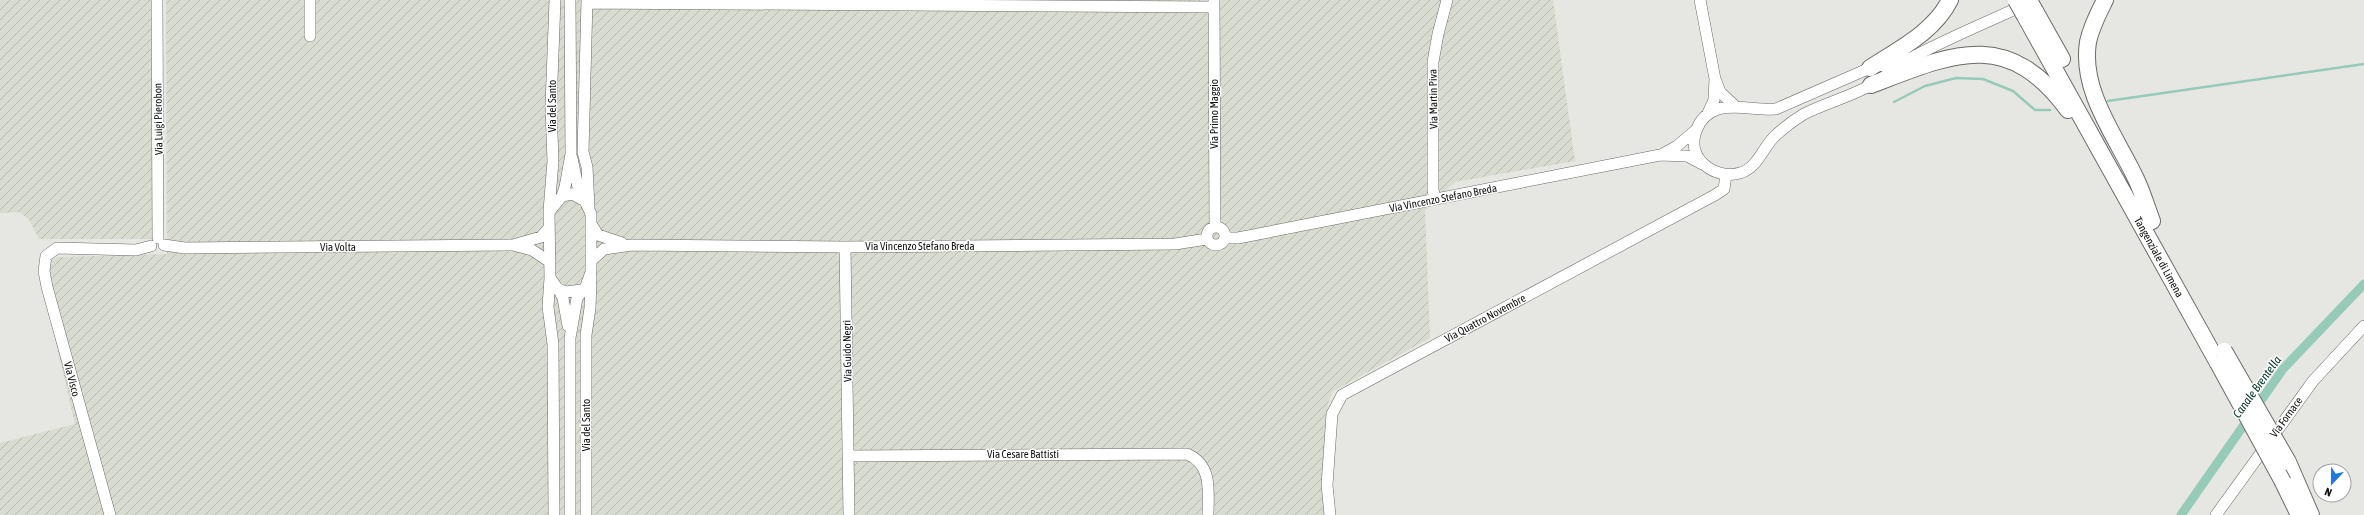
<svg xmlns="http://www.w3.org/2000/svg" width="2364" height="515" viewBox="0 0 2364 515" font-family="'Asap Condensed',sans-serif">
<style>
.industrial{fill:url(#industrial-furrows)}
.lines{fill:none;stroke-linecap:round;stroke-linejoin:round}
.stream{stroke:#96cab9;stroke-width:2.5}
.canal{stroke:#96cab9;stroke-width:9}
.minor-casing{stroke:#6a6a67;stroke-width:12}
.highway-casing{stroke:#6a6a67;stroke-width:18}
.minor{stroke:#fff;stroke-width:11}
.highway{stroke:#fff;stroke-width:16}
.highway-bridge-casing{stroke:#6a6a67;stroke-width:18;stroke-linecap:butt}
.highway-bridge{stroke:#fff;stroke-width:16}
.labels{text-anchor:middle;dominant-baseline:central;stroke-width:3;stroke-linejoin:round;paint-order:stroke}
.street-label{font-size:11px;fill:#111210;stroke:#fff}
.water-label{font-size:12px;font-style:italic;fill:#033429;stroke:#fff}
</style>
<defs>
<pattern id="industrial-furrows" width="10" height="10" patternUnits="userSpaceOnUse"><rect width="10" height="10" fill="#d8dbcf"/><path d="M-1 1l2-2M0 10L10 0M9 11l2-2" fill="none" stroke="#b8bbb1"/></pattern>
</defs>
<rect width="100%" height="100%" fill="#e6e7e3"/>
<!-- industrial -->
<path class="industrial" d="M0 0H151L153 239H39L29 220 19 212 0 213Z
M166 0H1553L1575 161 1455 182 1425 210 1430 338 1332 392 1328 404 1324 467 1325 515H0V443L75 424 38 266 57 257 167 254Z"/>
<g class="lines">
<!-- stream -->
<path class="stream" d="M2108 101 2364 64
M1894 102 1925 86 1956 78 1983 79 2013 91 2035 110H2050"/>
<!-- canal -->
<path class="canal" d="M2181 515 2283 369 2364 284"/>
<!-- minor casing -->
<g class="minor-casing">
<path id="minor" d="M157 0 158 238
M310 0V36
M570 0 571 154 565 187 562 196 549 212 550 278 557 288 565 292 582 290
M587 0 583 152 587 167 589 207
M1700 0 1715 79 1714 100 1708 113
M1214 1 1215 227
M587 3 1214 7
M1910 58 1870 68 1776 109C1746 111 1709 95 1696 131 1686 159 1715 180 1740 173 1757 168 1762 150 1773 138 1781 130 1794 120 1804 114 1825 103 1850 97 1871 85 1885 78 1897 65 1911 58 1948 38 1988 22 2026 4
M1716 81 1720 92 1736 107
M1661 155 1677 146 1696 130
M572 158 580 197
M562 196 572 194 585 201 591 214V272L586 286 577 298 570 338V515
M1435 199 1433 190V62L1438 34 1447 0
M549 211 553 161 551 106 555 0
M591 224 598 235 622 243
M1207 236a9 9 0 1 1 18 0a9 9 0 1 1-18 0Z
M1225 238H1238L1660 155 1687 156 1702 164
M164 245 185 248 513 245 532 250 550 262
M513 245 541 237 549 228
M845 247 849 515
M591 261 604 249 632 245 845 247 1175 244 1207 239
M550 278 548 307 553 344 554 515
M559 290 563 298 568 326
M849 456 1187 454C1213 465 1208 492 1208 515
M110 515 47 287 44 271 46 256 57 248 136 250 151 246
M586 515V335L590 308 591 277
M1330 515 1327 485 1332 414 1342 395 1715 195 1724 189 1726 175
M2216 515 2313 381 2364 326"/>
</g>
<!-- highway casing -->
<g class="highway-casing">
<path id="highway" d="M2105 0C2098 14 2091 27 2088 42 2080 92 2118 139 2137 181 2143 194 2147 208 2152 221
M2035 11 2062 59
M2025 16 2218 363
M1870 68C1899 49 1934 32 1950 0
M1871 85C1952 54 2007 27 2068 110
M2288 462 2311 515
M2283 482 2299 515"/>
</g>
<!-- minor -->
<use href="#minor" class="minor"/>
<!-- highway -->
<use href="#highway" class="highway"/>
<!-- highway-bridge casing -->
<g class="highway-bridge-casing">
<path id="highway-bridge" d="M2016 0 2025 16
M2029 0 2035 11
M2224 351 2288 462
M2218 363 2283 482"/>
</g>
<!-- highway-bridge -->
<use href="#highway-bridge" class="highway-bridge"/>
</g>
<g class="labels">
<!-- street labels -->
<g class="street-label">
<text transform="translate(1433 99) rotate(-91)">Via Martin Piva</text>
<text transform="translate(552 106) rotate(-90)">Via del Santo</text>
<text transform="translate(1214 114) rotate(-90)">Via Primo Maggio</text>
<text transform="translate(158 119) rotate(-91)">Via Luigi Pierobon</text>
<text transform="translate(1443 198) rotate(-11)">Via Vincenzo Stefano Breda</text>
<text x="920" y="246">Via Vincenzo Stefano Breda</text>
<text x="338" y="247">Via Volta</text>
<text transform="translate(2159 257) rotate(61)">Tangenziale di Limena</text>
<text transform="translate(1485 318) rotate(-28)">Via Quattro Novembre</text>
<text transform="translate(847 351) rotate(-91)">Via Guido Negri</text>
<text transform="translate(72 379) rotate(76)">Via Visco</text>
<text transform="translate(2286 417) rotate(-54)">Via Fornace</text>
<text transform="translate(586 425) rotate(-90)">Via del Santo</text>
<text x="1023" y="454">Via Cesare Battisti</text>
</g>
<!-- water labels -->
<g class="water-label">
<text transform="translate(2257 387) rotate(-54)">Canale Brentella</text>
</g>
</g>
<!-- north arrow -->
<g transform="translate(2332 483) rotate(202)"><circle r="19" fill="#ffffff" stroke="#a0a09f"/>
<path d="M0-3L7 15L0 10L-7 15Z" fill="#197ae3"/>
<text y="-6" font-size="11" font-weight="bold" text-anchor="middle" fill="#111210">N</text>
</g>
</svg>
